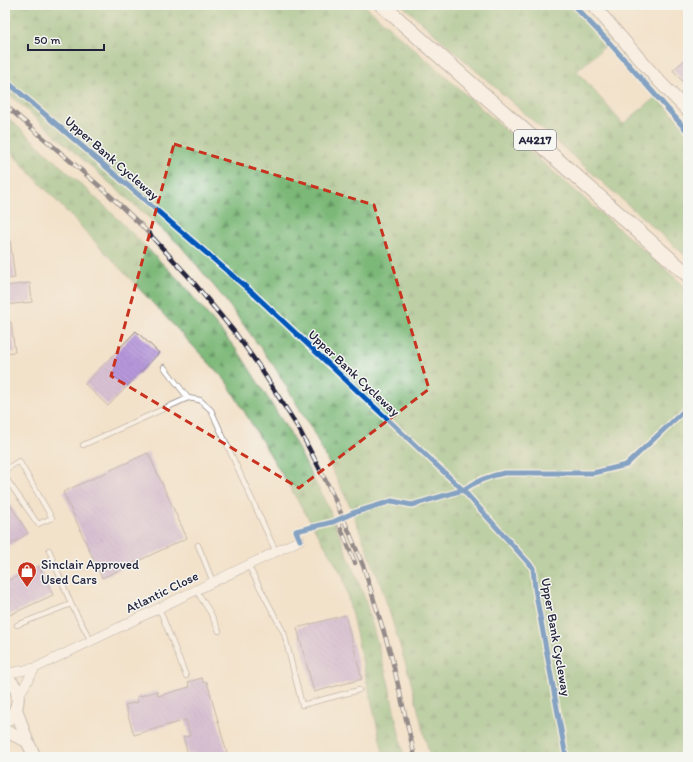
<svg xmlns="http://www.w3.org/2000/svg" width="693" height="762" viewBox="0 0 693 762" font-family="Itim,sans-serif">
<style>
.forest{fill:url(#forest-firs);stroke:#4f6d59}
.building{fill:url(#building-back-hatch)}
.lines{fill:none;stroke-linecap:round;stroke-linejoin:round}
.lane-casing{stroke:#8a8283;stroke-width:6}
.street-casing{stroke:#8a8283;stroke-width:10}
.secondary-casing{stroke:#8a8283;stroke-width:14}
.primary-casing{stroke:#8a8283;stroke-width:16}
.lane{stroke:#fff;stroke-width:4.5}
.street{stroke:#fff;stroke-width:9}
.secondary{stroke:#fff;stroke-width:12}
.primary{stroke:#fff;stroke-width:14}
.rail-casing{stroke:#22223b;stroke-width:4.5}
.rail{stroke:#f6f6f2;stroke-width:3;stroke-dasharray:9;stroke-linecap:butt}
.cycleway-casing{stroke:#f6f6f2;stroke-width:8}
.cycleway{stroke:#0057b8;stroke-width:5}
.marked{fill:none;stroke:#c8321e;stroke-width:3;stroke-dasharray:8 5;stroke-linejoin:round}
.labels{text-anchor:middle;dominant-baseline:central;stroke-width:3;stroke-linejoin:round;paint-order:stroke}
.shield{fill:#f6f6f2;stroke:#626272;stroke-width:1}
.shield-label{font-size:12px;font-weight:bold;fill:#22223b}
.street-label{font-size:13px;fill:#22223b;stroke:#f6f6f2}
.poi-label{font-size:13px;fill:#22223b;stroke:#f6f6f2;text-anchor:start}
</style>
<defs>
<pattern id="forest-firs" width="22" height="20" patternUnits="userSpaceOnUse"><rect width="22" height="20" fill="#7cb877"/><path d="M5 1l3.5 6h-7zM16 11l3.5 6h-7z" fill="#659563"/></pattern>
<pattern id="building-back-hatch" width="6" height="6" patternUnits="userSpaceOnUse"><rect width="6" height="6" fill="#b799dc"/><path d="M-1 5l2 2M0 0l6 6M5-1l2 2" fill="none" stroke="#947cb4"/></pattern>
</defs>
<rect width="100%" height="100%" fill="#f6f6f2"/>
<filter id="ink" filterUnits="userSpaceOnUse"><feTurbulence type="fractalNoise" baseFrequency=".025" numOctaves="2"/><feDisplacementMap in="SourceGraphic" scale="8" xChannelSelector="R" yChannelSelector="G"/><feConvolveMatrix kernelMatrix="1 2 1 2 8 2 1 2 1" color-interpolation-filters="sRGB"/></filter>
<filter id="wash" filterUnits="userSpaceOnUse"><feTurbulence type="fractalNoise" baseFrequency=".012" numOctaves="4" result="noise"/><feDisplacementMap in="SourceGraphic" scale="16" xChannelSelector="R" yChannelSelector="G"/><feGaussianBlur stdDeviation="0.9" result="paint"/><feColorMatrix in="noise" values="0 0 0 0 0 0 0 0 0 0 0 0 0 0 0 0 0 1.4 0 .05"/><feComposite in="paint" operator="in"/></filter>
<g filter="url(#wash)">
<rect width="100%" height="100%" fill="#f3e2cb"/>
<!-- forest -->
<path class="forest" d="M5 5H364L532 153 688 289V757H430L410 678 382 588 350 506 313 431 274 366 223 297 180 245 5 91Z
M402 5H575L610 42 577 71 623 124 657 96 688 131V258Z
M5 115 111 212 179 280 240 354 291 435 329 509 364 596 388 681 404 757H384L343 576 226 381 5 146Z"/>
<g id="blocks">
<!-- building -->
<path class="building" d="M688 57V88L673 70Z
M5 240H10L15 278 5 279Z
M30 283 32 302 5 305V286Z
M5 322H11L15 352 5 353Z
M136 331 159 353 108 406 85 384Z
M148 453 187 538 102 578 63 492Z
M8 501 28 533 5 549V503Z
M39 566 53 595 5 617V582Z
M345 615 362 679 314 692 297 628Z
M202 678 204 683 207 682 228 757H195L194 753 188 755 183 737 190 736 186 720 134 735 125 705 138 702 137 697 157 691 158 696 190 687 188 682Z"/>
</g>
</g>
<g filter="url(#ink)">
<use href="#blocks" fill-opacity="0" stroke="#8a8283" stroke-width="1"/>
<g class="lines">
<!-- lane casing -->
<g class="lane-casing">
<path id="lane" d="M164 367 188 398
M83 445 188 398 200 400 211 410 276 552
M5 470 19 461 52 518 38 524 5 477
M198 545 213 582
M49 550 71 604 91 641
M248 565 284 633 302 705 359 690
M196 590 210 612 219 631
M159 608 186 676
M17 625 71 604"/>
</g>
<!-- street casing -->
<g class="street-casing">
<path id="street" d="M5 674 35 668 300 540
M18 697 35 668"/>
</g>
<!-- secondary casing -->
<g class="secondary-casing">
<path id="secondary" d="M593 5 658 80 688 111
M5 677C23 688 21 710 5 722
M16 709 27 741 35 757
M5 731 27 741"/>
</g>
<!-- primary casing -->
<g class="primary-casing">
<path id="primary" d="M382 5 688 275"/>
</g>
<!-- lane -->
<use href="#lane" class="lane"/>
<!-- street -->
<use href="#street" class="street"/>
<!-- secondary -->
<use href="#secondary" class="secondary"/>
<!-- primary -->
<use href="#primary" class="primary"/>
<!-- rail casing -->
<g class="rail-casing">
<path id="rail" d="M5 105 104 190 141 225 189 277 236 334 259 366 299 429 331 491 348 529 364 568 391 655 415 757
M337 519 355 563"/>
</g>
<!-- rail -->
<use href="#rail" class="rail"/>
<!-- cycleway casing -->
<g class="cycleway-casing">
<path id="cycleway" d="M573 5 606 39 688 132
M5 80 254 294 463 490 533 568 535 589 566 757
M300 540 296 531 333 522 353 513 392 501 412 505 463 490C476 481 489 476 504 473H593L626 465 688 407"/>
</g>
<!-- cycleway -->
<use href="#cycleway" class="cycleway"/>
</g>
</g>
<!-- marked area -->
<path d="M0 0H693V762H0ZM174 144 374 205 429 389 299 488 111 376Z" fill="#f3e2cb" fill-opacity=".55" fill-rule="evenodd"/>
<path class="marked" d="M174 144 374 205 429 389 299 488 111 376Z"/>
<!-- icons -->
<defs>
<g id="shop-pin" transform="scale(1)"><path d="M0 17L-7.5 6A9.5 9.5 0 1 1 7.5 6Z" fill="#c8321e" stroke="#f6f6f2"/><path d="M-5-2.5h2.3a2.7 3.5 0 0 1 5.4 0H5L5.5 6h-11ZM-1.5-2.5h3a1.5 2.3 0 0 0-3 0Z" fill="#fff"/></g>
</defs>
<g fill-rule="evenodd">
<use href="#shop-pin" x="27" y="571"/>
</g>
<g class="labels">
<!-- shield labels -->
<rect class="shield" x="514" y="130" width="42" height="20" rx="3"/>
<g class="shield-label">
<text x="535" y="140">A4217</text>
</g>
<!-- street labels -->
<g class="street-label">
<text transform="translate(112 158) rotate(41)">Upper Bank Cycleway</text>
<text transform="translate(354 373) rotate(43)">Upper Bank Cycleway</text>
<text transform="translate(162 592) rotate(-26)">Atlantic Close</text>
<text transform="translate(556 637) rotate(80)">Upper Bank Cycleway</text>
</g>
<!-- poi labels -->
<g class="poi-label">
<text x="41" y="564">Sinclair Approved<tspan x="41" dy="15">Used Cars</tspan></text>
</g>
</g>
<!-- margin -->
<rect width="693" height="762" fill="none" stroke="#f6f6f2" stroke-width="20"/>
<!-- scale -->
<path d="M28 44v6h76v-6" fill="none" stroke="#22223b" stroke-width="2"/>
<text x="34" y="44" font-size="12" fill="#22223b" stroke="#f6f6f2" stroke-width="3" paint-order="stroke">50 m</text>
</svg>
